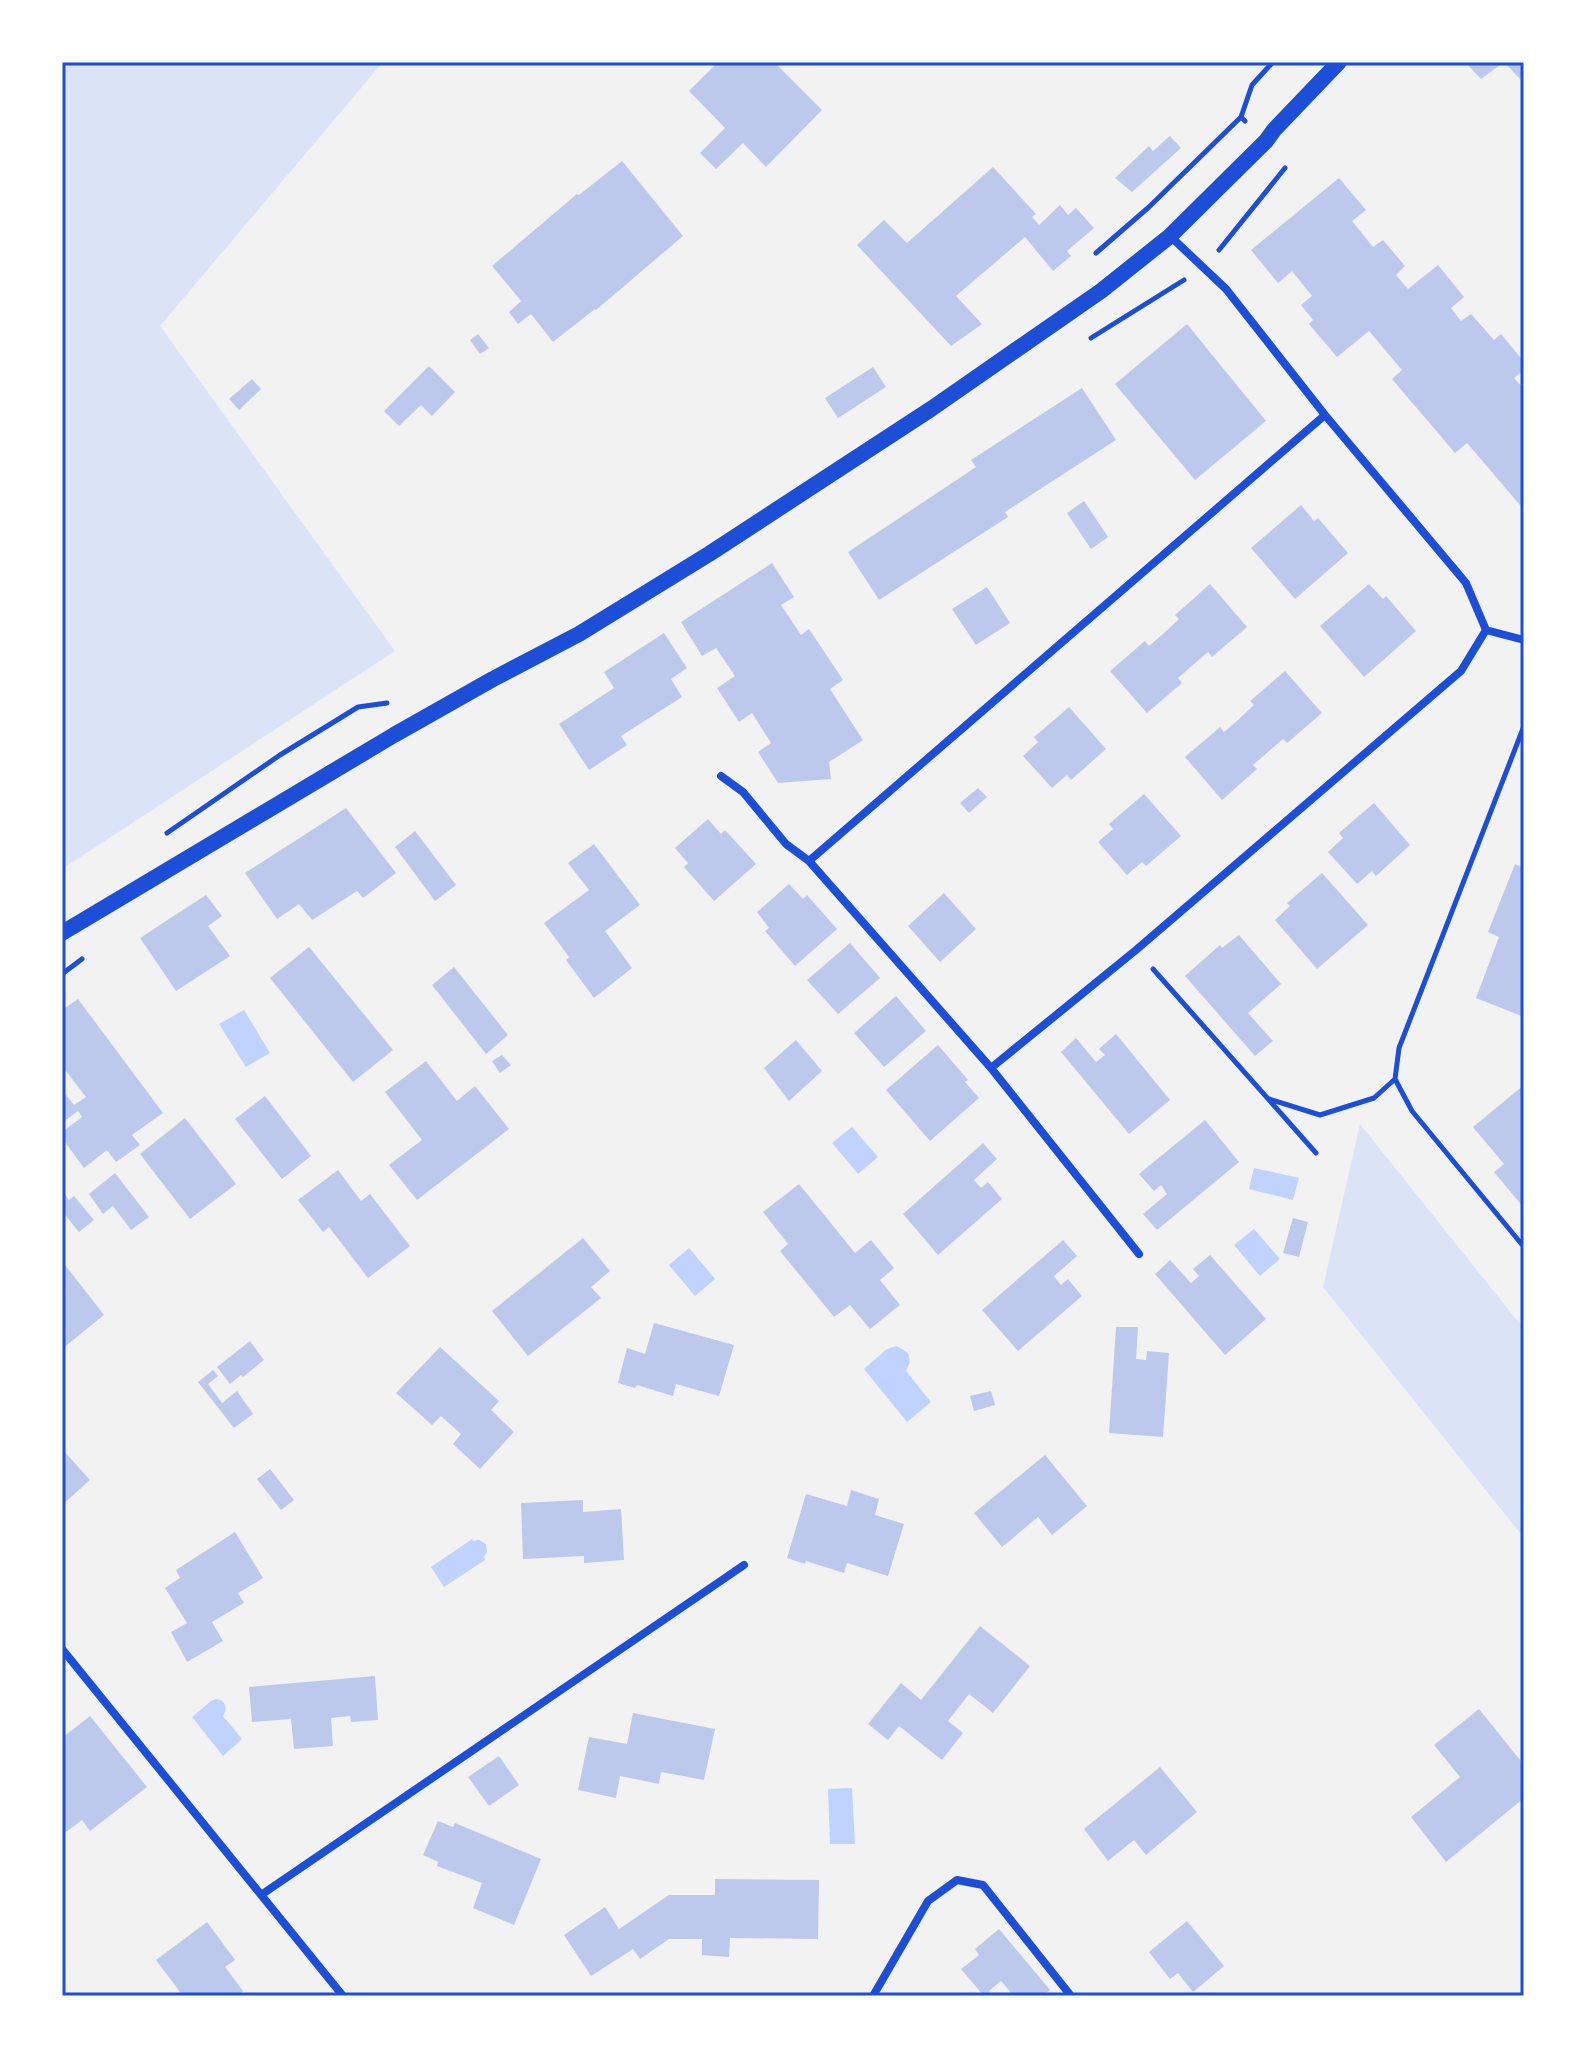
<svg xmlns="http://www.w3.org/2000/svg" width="1586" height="2058" viewBox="0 0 1586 2058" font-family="Montserrat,sans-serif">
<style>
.green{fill:#dbe4f7}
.water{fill:#bfd3fe}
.building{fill:#bdc9ec}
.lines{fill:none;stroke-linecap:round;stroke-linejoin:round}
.path{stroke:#1d4ed8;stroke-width:5}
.minor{stroke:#1d4ed8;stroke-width:8}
.secondary{stroke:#1d4ed8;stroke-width:16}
.neatline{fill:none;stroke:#1d4ed8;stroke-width:3}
</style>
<rect width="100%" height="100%" fill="#f2f2f2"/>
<!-- green -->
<path class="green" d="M62 62H383L160 326 395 651 62 869Z
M1360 1124 1524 1329V1538L1323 1287Z"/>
<!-- water -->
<path class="water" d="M244 1010 270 1053 246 1067 219 1024Z
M852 1127 878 1157 858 1174 832 1143Z
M1254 1168 1299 1178 1293 1200 1249 1189Z
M1254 1229 1280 1259 1260 1276 1234 1245Z
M689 1248 715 1279 695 1296 669 1265Z
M897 1346 908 1353 910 1362 906 1371 931 1402 907 1422 864 1369 887 1349Z
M472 1539 473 1541 479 1540 486 1544 487 1552 484 1557 485 1560 444 1587 431 1567Z
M216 1699C226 1700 228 1709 223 1716L242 1739 223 1756 192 1717 211 1701Z
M852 1788 855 1844H830L828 1789Z"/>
<!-- building -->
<path class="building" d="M718 62H774L822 110 766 167 743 143 716 169 700 153 725 128 689 91Z
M1465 62H1524V83L1504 62 1481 79Z
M1170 136 1181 148 1132 192 1115 178 1149 146 1153 151Z
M622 161 683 236 596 310 595 309 553 342 531 314 518 324 509 312 521 301 492 266 577 194 579 195Z
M993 167 1036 214 1032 217 1039 225 1060 205 1068 215 1076 208 1094 228 1067 251 1071 256 1053 271 1025 237 956 296 982 324 951 346 857 245 884 220 907 243Z
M1339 178 1366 210 1352 221 1373 247 1383 240 1405 266 1396 275 1408 289 1438 265 1464 297 1451 308 1461 321 1471 314 1494 340 1501 334 1524 362V370L1514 378 1524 389V502L1520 505 1467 443 1455 453 1392 379 1402 370 1369 331 1337 357 1309 324 1313 320 1301 305 1312 296 1292 271 1278 283 1251 250Z
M1187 324 1266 421 1195 480 1115 384Z
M478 334 489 348 480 354 470 340Z
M429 366 455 392 432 416 421 405 399 426 384 411Z
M873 367 886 387 838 418 825 398Z
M252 379 261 389 239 410 229 399Z
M1082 388 1116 440 1005 512 1008 517 879 600 848 552 976 467 971 460Z
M1084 501 1108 537 1091 549 1067 513Z
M1301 505 1314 521 1318 518 1348 553 1295 599 1251 548Z
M772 563 794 597 781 605 801 635 809 629 843 680 830 689 863 740 829 762 831 779 778 783 758 752 771 743 752 713 739 722 717 688 735 676 716 648 702 656 681 622Z
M1210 584 1247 627 1212 657 1208 652 1178 678 1182 683 1147 713 1110 671 1145 641 1149 646 1164 633 1179 619 1175 615Z
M1369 584 1383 599 1386 596 1416 631 1364 677 1320 626Z
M987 587 1010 623 976 645 952 609Z
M664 633 687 668 671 679 682 697 621 736 627 745 589 770 559 724 614 688 604 672Z
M1285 671 1322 713 1287 743 1283 739 1253 765 1257 769 1222 800 1185 757 1220 727 1224 732 1239 719 1254 705 1250 701Z
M1069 707 1106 749 1071 780 1067 775 1052 788 1023 756 1038 742 1034 737Z
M978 788 987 797 969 813 960 803Z
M1144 794 1181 836 1146 866 1142 862 1127 875 1098 842 1113 829 1109 824Z
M1374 803 1410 845 1376 876 1372 871 1357 884 1328 852 1343 838 1339 833Z
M346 808 396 873 363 898 357 891 312 920 299 904 277 919 245 873Z
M708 819 721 834 725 830 756 864 714 901 684 867 688 863 675 848Z
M415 831 456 885 435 901 395 847Z
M594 844 640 905 605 931 632 968 594 998 566 960 569 957 544 923 589 890 568 863Z
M1515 864 1524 868V1017L1476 998 1499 937 1488 932Z
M1322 873 1368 925 1317 969 1275 920 1290 906 1287 903Z
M789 884 803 899 807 895 837 929 795 966 765 931 769 928 757 912Z
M944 893 976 929 940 962 908 926Z
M206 895 222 916 208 926 230 956 176 991 140 938Z
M1239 935 1281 984 1248 1013 1273 1041 1255 1056 1185 976 1220 945 1222 948Z
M850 943 880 978 838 1014 807 980Z
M309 947 393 1050 353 1082 270 978Z
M454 967 508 1035 486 1054 432 985Z
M896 996 926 1031 884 1067 854 1033Z
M78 999 163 1113 132 1135 140 1145 116 1162 107 1150 84 1168 62 1138V1132L82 1117 78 1111 62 1123V1090L74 1105 86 1097 62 1066V1010Z
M1116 1034 1170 1100 1129 1134 1061 1052 1076 1038 1096 1062 1105 1055 1099 1049Z
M796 1040 822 1071 789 1101 764 1068Z
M938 1045 968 1080 965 1082 979 1098 930 1141 886 1090Z
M502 1055 511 1065 500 1073 492 1061Z
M426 1061 457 1101 475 1086 509 1129 417 1200 389 1165 422 1140 385 1092Z
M1524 1085V1208L1494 1172 1504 1164 1473 1127Z
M265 1096 311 1156 282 1179 235 1119Z
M185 1118 236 1184 190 1219 140 1154Z
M1205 1120 1239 1162 1157 1230 1143 1214 1167 1194 1161 1185 1154 1191 1139 1174Z
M983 1143 997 1159 974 1180 981 1188 988 1182 1002 1199 938 1255 903 1214Z
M338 1170 361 1201 370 1194 410 1246 368 1278 329 1227 323 1232 298 1200Z
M115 1173 149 1217 131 1230 113 1206 103 1214 89 1194Z
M799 1184 855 1253 871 1240 894 1268 880 1280 900 1305 870 1329 850 1305 834 1317 780 1251 788 1244 763 1212Z
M62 1190 69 1200 74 1196 94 1220 79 1232 62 1211Z
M1293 1218 1308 1222 1299 1257 1283 1253Z
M583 1238 610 1271 591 1287 601 1298 528 1356 492 1311Z
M1063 1240 1077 1256 1054 1276 1061 1285 1068 1279 1082 1296 1018 1351 982 1310Z
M1210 1255 1266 1319 1225 1355 1155 1274 1170 1260 1191 1283 1199 1276 1193 1269Z
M62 1261 104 1315 62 1349Z
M654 1323 734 1345 719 1396 676 1384 673 1396 637 1385 635 1388 618 1383 627 1348 645 1354Z
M1116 1327H1138L1136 1359 1146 1360 1147 1351 1169 1353 1163 1437 1109 1433Z
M250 1341 264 1360 243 1377 241 1375 230 1384 217 1367Z
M440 1347 499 1401 491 1410 514 1432 480 1469 453 1444 461 1434 441 1416 432 1425 396 1393Z
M213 1370 218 1376 208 1384 222 1403 237 1391 253 1414 234 1428 198 1382Z
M991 1391 995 1405 974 1411 970 1396Z
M62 1449 90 1480 62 1505Z
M1045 1455 1087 1506 1052 1535 1038 1517 1002 1547 974 1513Z
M270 1469 294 1500 281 1510 257 1479Z
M851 1490 879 1499 875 1515 904 1524 888 1576 847 1563 844 1573 806 1561 805 1564 787 1558 806 1494 847 1506Z
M583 1500V1512L621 1509 624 1560 584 1563V1556L523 1559 521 1503Z
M235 1532 263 1578 238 1593 244 1603 212 1622 223 1641 187 1662 171 1632 187 1623 165 1588 180 1578 176 1570Z
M980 1626 1030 1666 993 1713 969 1694 948 1721 963 1733 942 1760 899 1726 888 1740 868 1724 901 1683 921 1700Z
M375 1676 378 1720 351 1722 350 1716 331 1718 333 1746 294 1749 291 1719 252 1722 249 1687Z
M1479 1709 1524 1765V1798L1446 1862 1411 1817 1460 1777 1434 1745Z
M633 1713 715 1729 704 1780 661 1772 659 1784 620 1776 616 1798 578 1790 589 1737 627 1744Z
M90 1716 147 1787 90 1831 82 1820 62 1835V1738Z
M499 1756 519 1785 489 1806 468 1777Z
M1160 1767 1197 1812 1146 1855 1134 1840 1108 1861 1084 1829Z
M438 1821 453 1827 455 1823 541 1859 514 1925 473 1908 482 1883 437 1866 438 1862 423 1855Z
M715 1879 819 1880 818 1939 730 1938 729 1957 702 1955V1939H669L640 1959 633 1949 591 1976 564 1935 605 1907 619 1929 669 1895H715Z
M1187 1921 1224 1966 1193 1992 1178 1973 1170 1979 1149 1952Z
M207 1922 235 1960 225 1967 243 1991 237 1996H183L156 1960Z
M999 1929 1050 1990 1043 1996H1014L1001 1981 989 1991 993 1996H984L961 1969 979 1955 975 1949Z"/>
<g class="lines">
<!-- path -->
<path class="path" d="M1245 121 1241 117 1252 85 1273 62
M1219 250 1285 168
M1096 253 1149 207 1241 117
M1091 338 1184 280
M1524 726 1399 1048 1395 1079 1412 1111 1524 1247
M167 833 280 755 337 720 358 707 387 703
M1153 969 1316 1153
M62 974 82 959
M1269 1099 1320 1115 1374 1098 1395 1079"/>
<!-- minor -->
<path class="minor" d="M1170 236 1226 289 1325 415 1466 583 1486 630 1461 671 1136 950 991 1068 809 861 1325 415
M1486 630 1524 640
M721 776 743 792 786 844 809 861
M991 1068 1139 1254
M62 1649 343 1996
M261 1895 744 1565
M873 1996 928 1901 957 1880 983 1885 1071 1996"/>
<!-- secondary -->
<path class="secondary" d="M62 933 394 735 493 679 579 634 709 554 931 409 1101 291 1170 236 1266 141 1274 130 1339 62"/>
</g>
<!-- border -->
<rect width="1586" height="2058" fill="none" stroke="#ffffff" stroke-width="128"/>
<rect x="64" y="64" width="1458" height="1930" class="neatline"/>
</svg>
